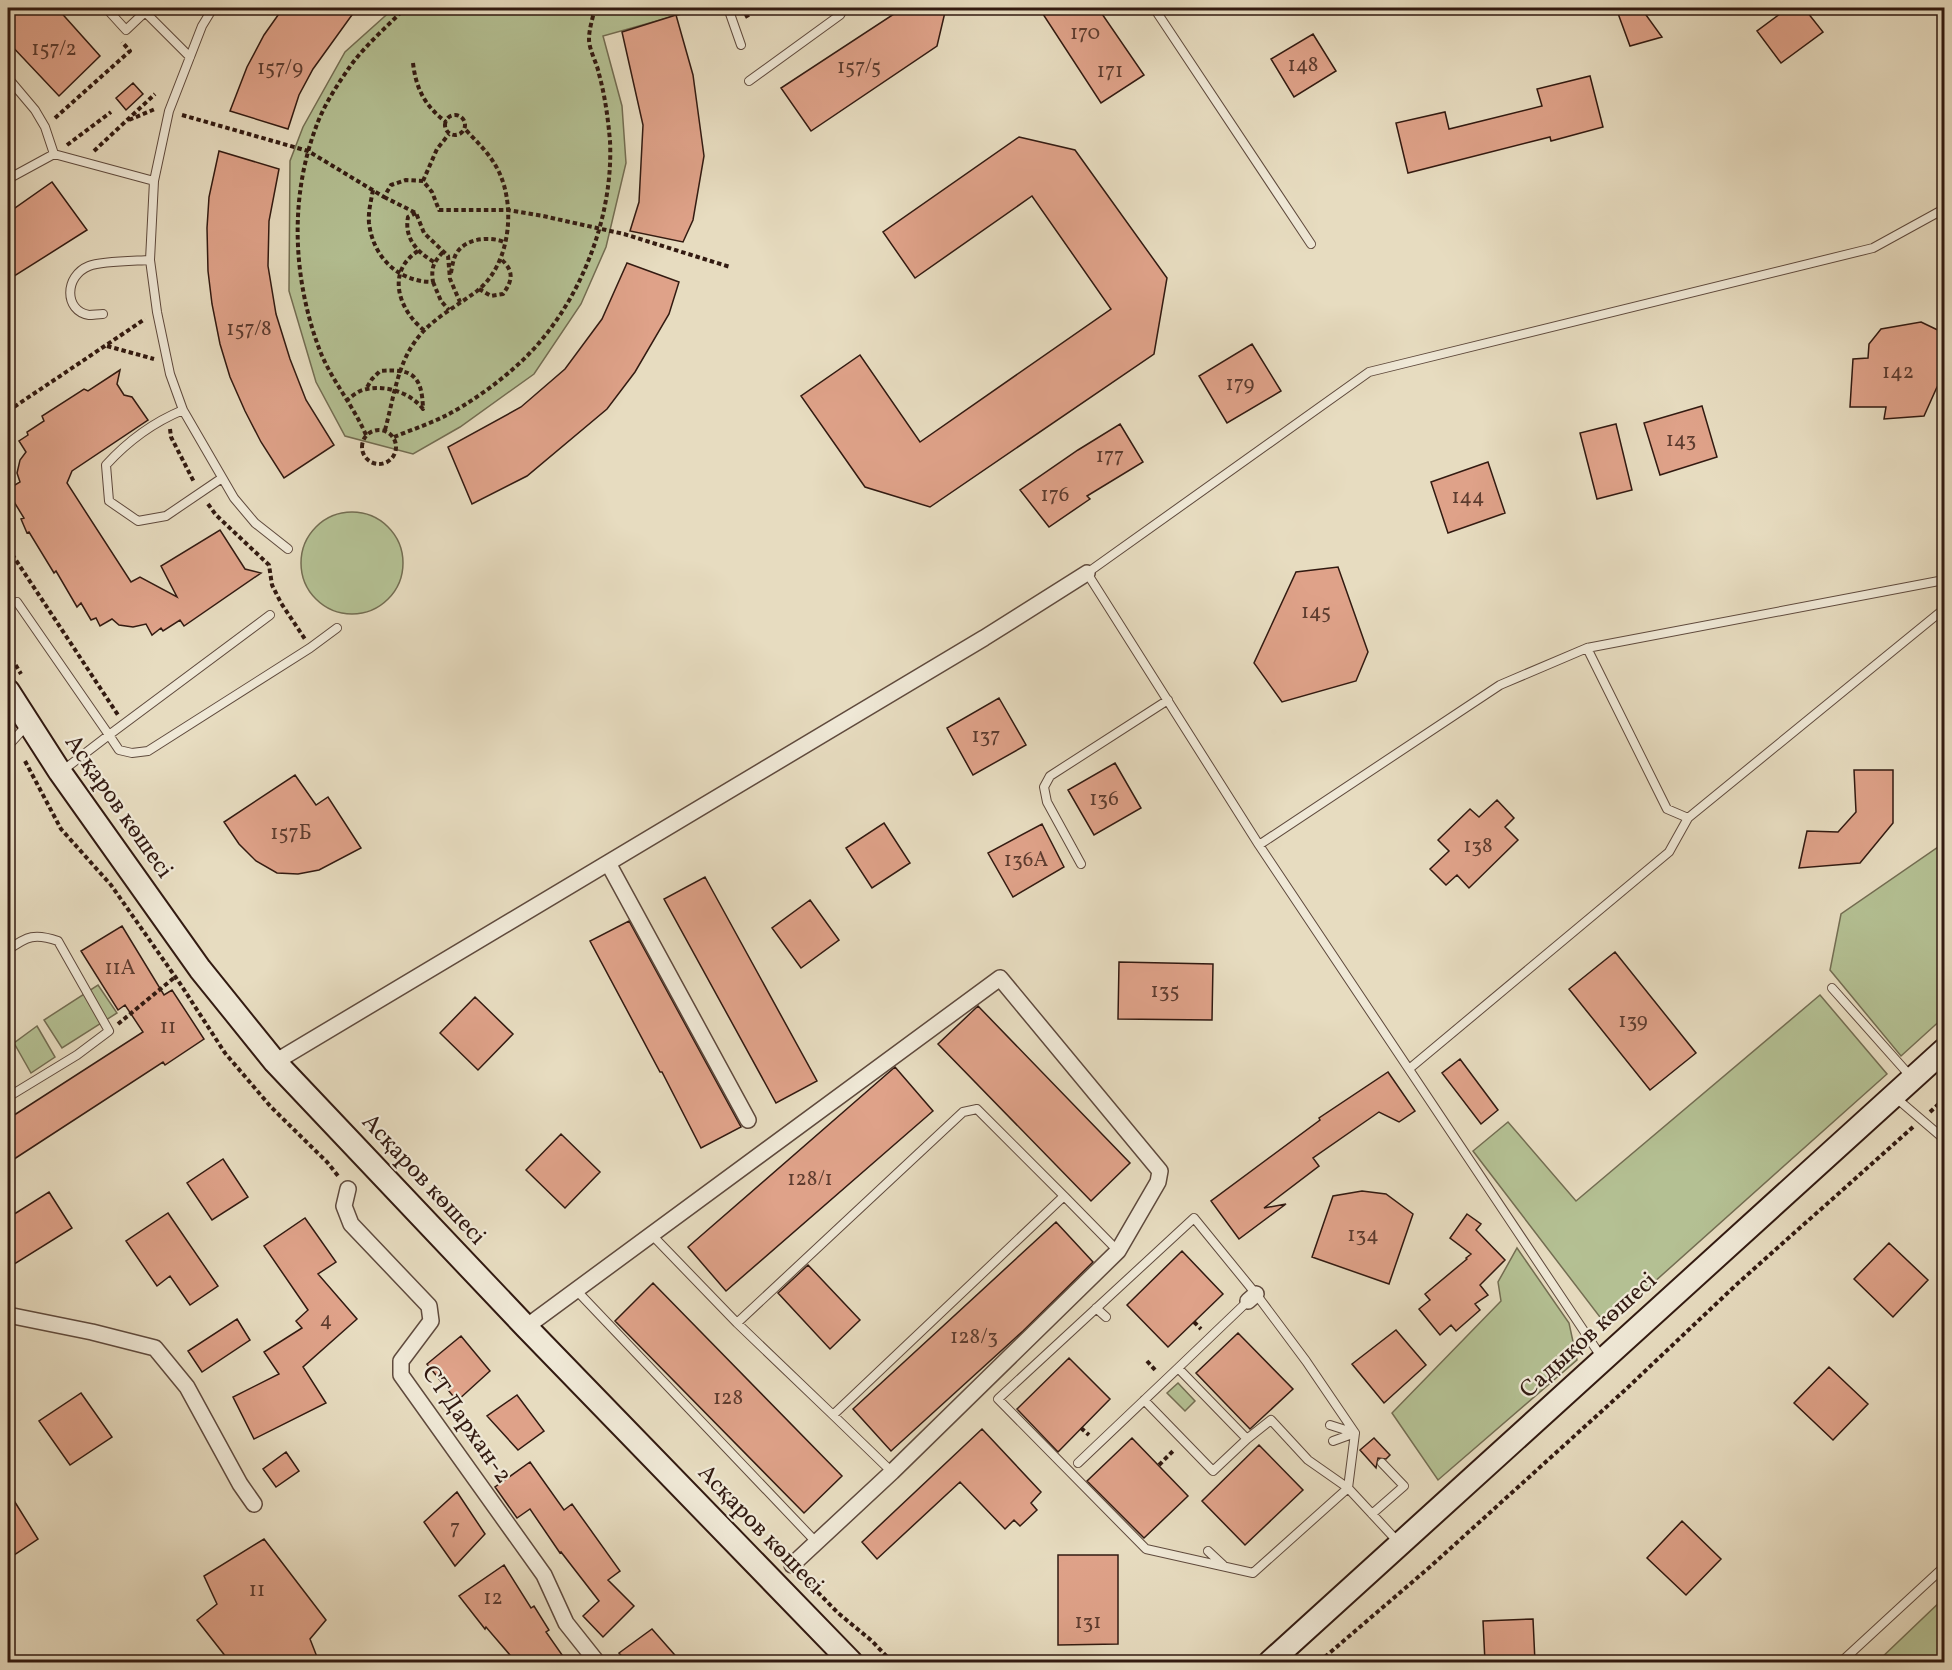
<svg xmlns="http://www.w3.org/2000/svg" width="1952" height="1670" viewBox="0 0 1952 1670" font-family="Vollkorn,serif">
<style>
.green{fill:#b4c093;stroke:#736d52;stroke-width:1.5}
.building{fill:#dfa289;stroke:#321a11;stroke-width:1.5}
.lines{fill:none;stroke-linecap:round;stroke-linejoin:round}
.lane-casing{stroke:#5f4a3d;stroke-width:10}
.street-casing{stroke:#5f4a3d;stroke-width:18}
.secondary-casing{stroke:#321a11;stroke-width:26}
.path{stroke:#321a11;stroke-width:4;stroke-dasharray:4.5 3;stroke-linecap:butt}
.lane{stroke:#efe8d6;stroke-width:8}
.street{stroke:#efe8d6;stroke-width:15}
.secondary{stroke:#efe8d6;stroke-width:22}
.labels{text-anchor:middle;dominant-baseline:central;stroke-width:4.5;stroke-linejoin:round;paint-order:stroke}
.number-label{font-size:21px;fill:#5d3c2f}
.street-label{font-size:24px;fill:#321a11;stroke:#efe8d6}
</style>
<rect width="100%" height="100%" fill="#e7dcc0"/>
<filter id="stains"><feTurbulence type="fractalNoise" baseFrequency=".00333" numOctaves="4"/><feColorMatrix values="0 0 0 0 .2 0 0 0 0 .09 0 0 0 0 .02 0 0 0 .5 -.17"/></filter>
<radialGradient id="worn" r=".72"><stop offset=".6" stop-color="#630" stop-opacity="0"/><stop offset="1" stop-color="#630" stop-opacity=".3"/></radialGradient>
<!-- green -->
<path class="green" d="M394 8H703L603 36 622 106 626 163 606 247 581 304 534 374 460 427 413 454 345 436 316 382 289 291 290 161 303 127 345 52Z
M301 563a51 51 0 1 1 102 0a51 51 0 1 1-102 0Z
M1944 843V1017L1901 1056 1830 970 1841 914Z
M98 985 117 1013 62 1048 44 1020Z
M1820 995 1887 1074 1606 1325 1473 1151 1508 1122 1576 1201Z
M37 1026 55 1057 31 1073 14 1043Z
M1517 1248 1569 1323 1577 1360 1438 1480 1392 1413 1501 1301 1498 1282Z
M1178 1383 1195 1401 1185 1411 1167 1393Z
M1944 1598V1662H1877Z"/>
<!-- building -->
<path class="building" d="M8 8H57L100 56 59 96 8 42Z
M283 8H357L313 69 299 95 288 129 230 111 247 67 264 35Z
M903 8H946L937 46 811 131 781 88Z
M1039 8H1098L1144 75 1101 103Z
M1616 8H1641L1662 37 1630 46Z
M1788 8H1804L1823 32 1781 63 1757 31Z
M676 15 693 75 704 156 693 220 683 242 630 231 639 202 643 125 622 32Z
M1313 34 1336 71 1294 97 1271 59Z
M1590 76 1603 127 1551 141 1550 137 1408 173 1396 123 1445 112 1449 129 1542 106 1537 89Z
M133 83 143 94 126 110 116 98Z
M1019 137 1075 150 1167 278 1154 354 930 507 865 487 801 396 860 355 920 442 1111 309 1032 196 915 278 883 232Z
M219 151 279 169 269 221 268 266 276 314 290 359 306 400 334 445 284 478 261 442 245 411 230 377 220 344 212 304 208 271 207 228 209 197Z
M52 182 87 230 8 280V213Z
M627 263 679 282 669 314 635 372 607 409 527 476 472 504 448 447 521 407 565 369 602 319Z
M1921 322 1944 333V384L1937 387 1924 416 1884 419 1886 407H1850L1853 359 1868 358 1869 344 1881 329Z
M1252 344 1281 391 1227 423 1199 376Z
M120 370 117 384 124 395 132 397 148 420 72 471 67 483 131 582 140 577 177 597 161 566 220 530 245 569 261 573 184 626 180 620 163 631 161 628 152 635 146 624 133 627 119 625 112 619 100 626 96 618 91 620 81 603 77 607 56 571 54 573 29 532 27 533 21 519 24 518 11 497 14 495 10 488 20 482 17 473 20 460 26 452 19 441 28 435 27 432 44 421 42 416 84 389 88 391Z
M1702 406 1717 457 1660 475 1644 423Z
M1120 424 1143 462 1087 496 1090 499 1049 527 1020 490 1078 450Z
M1616 424 1632 490 1597 499 1580 433Z
M1488 462 1505 513 1448 533 1431 482Z
M1338 567 1368 652 1356 681 1282 702 1254 663 1296 572Z
M999 698 1026 745 973 775 947 728Z
M1115 763 1141 808 1094 835 1068 790Z
M1854 770H1893V823L1860 863 1799 868 1807 831 1838 832 1856 812Z
M295 775 316 805 328 797 361 848 319 870 298 874 277 873 256 861 239 844 224 822Z
M1497 800 1514 818 1505 827 1518 840 1469 888 1457 875 1446 885 1430 869 1449 851 1438 840 1470 809 1479 817Z
M884 823 910 863 872 888 846 848Z
M1042 824 1064 867 1013 897 988 853Z
M705 877 817 1081 776 1103 664 899Z
M810 900 839 940 801 968 772 928Z
M629 921 741 1127 701 1148 662 1072H660L590 941Z
M122 926 164 995 172 990 204 1039 165 1065 163 1062 8 1163V1119L143 1032 125 1005 118 1010 81 951Z
M1615 952 1696 1053 1650 1090 1569 989Z
M1119 962 1213 964 1212 1020 1118 1019Z
M475 997 513 1034 478 1070 440 1033Z
M978 1006 1130 1163 1091 1201 938 1044Z
M1460 1059 1498 1110 1481 1124 1442 1073Z
M895 1067 933 1111 726 1291 688 1247Z
M1388 1072 1415 1111 1399 1122 1379 1112 1313 1158 1319 1166 1264 1208 1286 1204 1239 1239 1211 1201 1320 1120 1319 1118Z
M561 1134 600 1172 565 1208 526 1170Z
M223 1159 248 1197 212 1220 187 1183Z
M1362 1191 1386 1194 1413 1214 1389 1284 1312 1257 1333 1196Z
M49 1192 72 1228 8 1268V1218Z
M168 1213 218 1286 190 1305 170 1276 157 1286 126 1241Z
M1467 1214 1481 1224 1476 1230 1505 1260 1480 1285 1488 1295 1475 1304 1480 1310 1456 1331 1451 1325 1440 1335 1419 1309 1430 1300 1425 1294 1467 1259 1466 1258 1471 1254 1450 1238Z
M305 1218 336 1262 318 1274 357 1319 303 1367 326 1403 254 1439 233 1397 279 1374 264 1352 302 1328 296 1321 308 1310 264 1246Z
M1056 1222 1093 1262 1023 1331 891 1451 853 1409Z
M1889 1243 1928 1280 1893 1317 1854 1279Z
M1182 1251 1223 1294 1168 1347 1127 1305Z
M808 1265 860 1320 830 1349 778 1293Z
M653 1283 842 1476 804 1513 615 1321Z
M237 1319 250 1340 202 1372 188 1351Z
M1396 1330 1426 1365 1384 1403 1352 1364Z
M1238 1333 1293 1389 1250 1429 1196 1373Z
M461 1336 490 1371 457 1401 427 1364Z
M1069 1358 1110 1399 1058 1452 1017 1409Z
M1829 1367 1868 1404 1833 1440 1794 1403Z
M81 1393 112 1437 70 1465 39 1421Z
M517 1395 544 1431 518 1450 487 1416Z
M982 1429 1041 1492 1031 1503 1037 1510 1020 1526 1014 1520 1005 1529 960 1482 877 1559 862 1542Z
M1132 1438 1188 1496 1144 1538 1087 1481Z
M1374 1438 1390 1455 1386 1459 1378 1458 1376 1468 1360 1450Z
M1259 1445 1303 1490 1245 1545 1202 1501Z
M286 1452 299 1471 276 1487 263 1469Z
M530 1462 564 1510 572 1504 620 1571 608 1580 634 1606 603 1637 583 1616 599 1601 561 1552 560 1553 530 1509 517 1518 495 1487Z
M8 1491 38 1539 8 1559Z
M457 1492 485 1534 455 1566 424 1522Z
M1682 1521 1721 1559 1686 1595 1647 1558Z
M264 1539 326 1620 310 1639 319 1662H230L197 1620 217 1604 204 1576Z
M1058 1555H1118V1644L1058 1645Z
M504 1565 531 1608 534 1606 549 1630 546 1632 567 1662H516L486 1627 485 1629 459 1596Z
M1533 1619 1535 1662H1485L1483 1621Z
M652 1629 681 1662H627L619 1653Z"/>
<g class="lines">
<!-- lane casing -->
<g class="lane-casing">
<path id="lane" d="M106 8 126 30 145 12
M141 8 190 57
M213 8 202 26 169 111 154 181 150 260 157 312 170 374 183 410 234 498 255 523 288 549
M728 8 741 45
M1154 8 1311 244
M8 78 35 110 45 127 54 154
M749 81 840 15 844 8
M8 179 54 154 154 181
M103 314C99 314 93 315 89 315 64 311 64 276 89 266 102 261 135 261 150 260
M183 410C154 422 127 442 106 465L109 501 138 521 166 516 222 478
M17 602 109 735 270 615
M1587 648 1667 809 1688 818 1944 609
M8 746 27 725
M62 771 109 735 119 750 132 753 148 751 310 648 337 628
M1259 845 1500 685 1587 648 1944 580
M1081 864 1047 802 1044 787 1050 776 1168 700
M8 950C27 936 35 933 58 941L109 1031 77 1055 8 1097
M1832 988 1912 1078
M1409 1069 1669 852 1688 818
M1895 1097 1944 1139
M1064 1196 1118 1251
M1194 1218 1256 1294 1306 1361 1355 1433 1348 1488 1253 1573 1146 1549 998 1399Z
M651 1234 737 1323 963 1112 977 1109 1064 1196 833 1415 892 1472
M577 1291 816 1542
M1248 1301 1178 1368 1247 1439 1271 1420 1308 1460 1348 1488 1399 1543
M1096 1308 1106 1317
M737 1323 833 1415
M1602 1358 1259 845 1087 573 1369 372 1873 248 1944 209
M1144 1400 1213 1471 1247 1439
M1330 1425 1355 1433
M1333 1441 1355 1433
M1078 1463 1178 1368
M1372 1514 1404 1486 1382 1463
M1208 1551 1223 1565
M1284 1652 1294 1662
M1841 1662 1944 1567"/>
</g>
<!-- street casing -->
<g class="street-casing">
<path id="street" d="M608 863 748 1120
M275 1062 984 638 1087 573
M348 1189 344 1206 351 1224 429 1306 431 1321 401 1361V1375L544 1575 566 1623 597 1662
M1248 1301 1256 1294
M8 1315 92 1332 155 1348 187 1387 240 1484 254 1504
M526 1327 1000 978 1160 1171 1158 1182 1118 1251 892 1472 792 1565"/>
</g>
<!-- secondary casing -->
<g class="secondary-casing">
<path id="secondary" d="M8 691 60 772 200 969 275 1062 526 1327 851 1662
M1270 1662 1944 1050"/>
</g>
<!-- path -->
<path class="path" d="M767 8 774 10 782 8
M745 17 761 8
M413 63C416 89 425 106 446 122
M182 115 308 151 384 197 391 185 406 180 423 181 432 192 439 210H508L543 216 624 234 730 267
M445 125a10 10 0 1 1 20 0a10 10 0 1 1-20 0Z
M55 118 130 51 122 42
M129 120 155 109
M67 145 111 112
M94 151 155 94
M423 181 437 149 449 134
M373 190C371 201 368 212 369 223 373 257 398 282 433 282 431 268 433 263 443 252
M384 197 416 213 424 233 448 256 450 279 460 302
M416 213 408 217C404 238 417 252 434 262
M418 251C385 272 399 311 425 331
M451 273C452 267 453 260 456 254 465 238 490 236 504 242
M433 282 441 301 449 310
M479 289 491 296 503 294C513 280 514 271 501 259
M107 346 154 359
M346 401C352 396 359 390 367 389 387 385 411 393 423 409 422 376 413 368 380 371L372 379 366 389
M8 411 145 319
M170 429 171 437 194 482
M362 447a17 17 0 1 1 34 0a17 17 0 1 1-34 0Z
M385 430C393 401 397 367 414 343 429 320 456 307 477 291 510 265 516 208 499 172 491 155 478 143 465 129
M366 435C353 405 332 381 320 351 293 280 289 199 316 127 323 107 337 85 349 68 365 45 387 27 405 8
M394 437C411 430 429 424 445 416 467 405 495 385 513 369 575 316 614 223 610 141 608 118 605 96 599 74 597 63 589 50 589 39 589 29 593 17 595 8
M208 504 216 515 269 565 272 585 281 603 305 639
M8 548 118 715
M8 652 21 674
M25 761 61 829 111 885 181 985 225 1053 271 1107 327 1162 339 1177
M118 1024 175 977
M1930 1112 1944 1099
M1194 1322 1201 1329
M1147 1361 1156 1371
M1081 1428 1089 1435
M1159 1465 1174 1450
M802 1576 838 1613 872 1641 892 1662
M1319 1662 1431 1566 1624 1391 1737 1284 1913 1127"/>
<!-- lane -->
<use href="#lane" class="lane"/>
<!-- street -->
<use href="#street" class="street"/>
<!-- secondary -->
<use href="#secondary" class="secondary"/>
</g>
<g class="labels">
<!-- number labels -->
<g class="number-label">
<text x="1085" y="33">170</text>
<text x="54" y="49">157/2</text>
<text x="1303" y="65">148</text>
<text x="859" y="67">157/5</text>
<text x="280" y="68">157/9</text>
<text x="1110" y="71">171</text>
<text x="249" y="329">157/8</text>
<text x="1898" y="372">142</text>
<text x="1240" y="384">179</text>
<text x="1681" y="440">143</text>
<text x="1110" y="456">177</text>
<text x="1055" y="495">176</text>
<text x="1468" y="497">144</text>
<text x="1316" y="612">145</text>
<text x="986" y="736">137</text>
<text x="1104" y="799">136</text>
<text x="291" y="833">157Б</text>
<text x="1478" y="846">138</text>
<text x="1026" y="860">136А</text>
<text x="120" y="968">11А</text>
<text x="1165" y="991">135</text>
<text x="1633" y="1021">139</text>
<text x="168" y="1027">11</text>
<text x="810" y="1179">128/1</text>
<text x="1363" y="1235">134</text>
<text x="326" y="1320">4</text>
<text x="974" y="1337">128/3</text>
<text x="728" y="1398">128</text>
<text x="455" y="1528">7</text>
<text x="257" y="1590">11</text>
<text x="493" y="1598">12</text>
<text x="1088" y="1622">131</text>
</g>
<!-- street labels -->
<g class="street-label">
<text transform="translate(118 807) rotate(55)">Асқаров көшесі</text>
<text transform="translate(423 1180) rotate(47)">Асқаров көшесі</text>
<text transform="translate(1589 1336) rotate(-42)">Садықов көшесі</text>
<text transform="translate(466 1425) rotate(55)">СТ Дархан-2</text>
<text transform="translate(760 1530) rotate(46)">Асқаров көшесі</text>
</g>
</g>
<!-- margin -->
<rect width="1952" height="1670" fill="none" stroke="#e7dcc0" stroke-width="30"/>
<rect x="9" y="9" width="1934" height="1652" fill="none" stroke="#321a11" stroke-width="3"/>
<rect x="15" y="15" width="1922" height="1640" fill="none" stroke="#321a11" stroke-width="1.5"/>
<rect width="100%" height="100%" filter="url(#stains)"/>
<rect width="100%" height="100%" fill="url(#worn)"/>
</svg>
